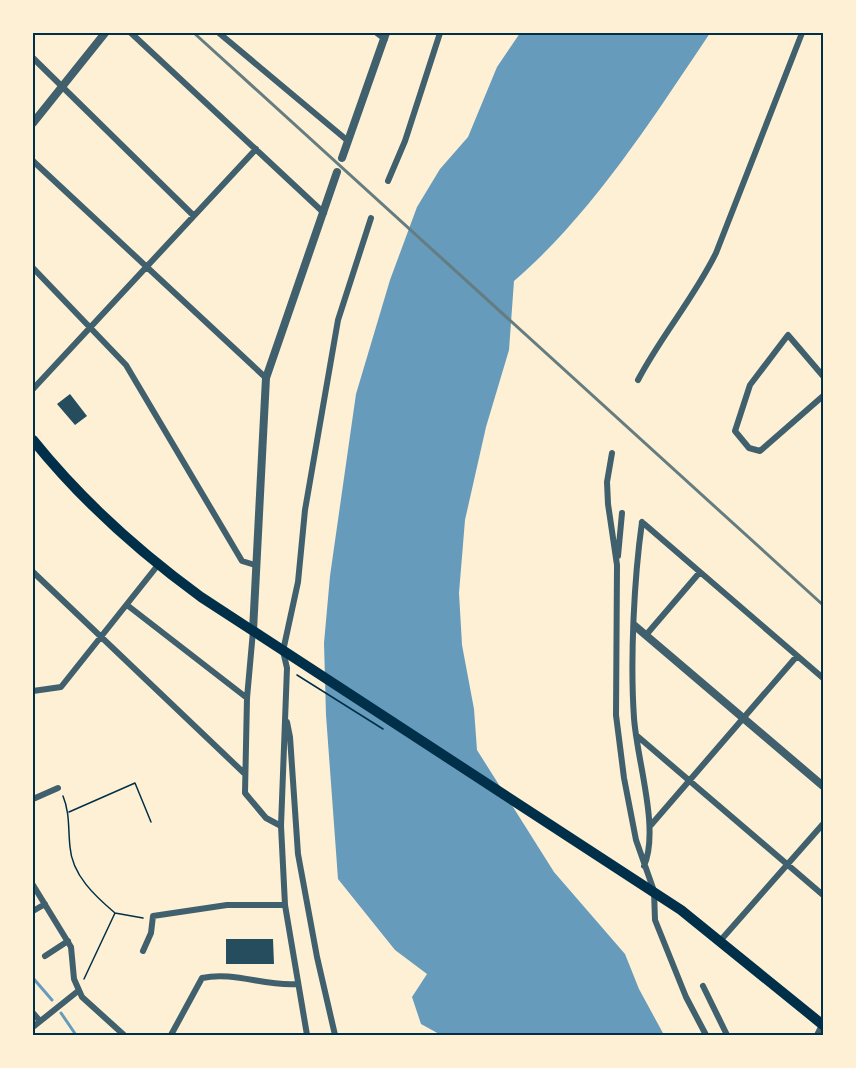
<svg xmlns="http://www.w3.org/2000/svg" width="856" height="1068" viewBox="0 0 856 1068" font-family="Merriweather,serif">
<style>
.water{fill:#669bbc}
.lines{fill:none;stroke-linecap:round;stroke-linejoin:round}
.stream{stroke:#669bbc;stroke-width:3}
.building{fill:#264d5e}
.path{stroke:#003049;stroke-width:1.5}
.minor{stroke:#3f606c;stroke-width:6}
.tertiary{stroke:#3f606c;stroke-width:8}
.trunk{stroke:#003049;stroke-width:10}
.rail{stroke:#657d81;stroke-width:3}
.neatline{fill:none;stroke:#003049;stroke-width:2}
</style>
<rect width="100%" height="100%" fill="#fdf0d5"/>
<!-- water -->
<path class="water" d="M520 33H710C653 118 592 214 514 281L509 350 486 427 465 520 459 593 462 645 474 709 477 750 554 872 625 954 639 989 664 1035H441L421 1024 412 997 427 974 395 950 338 879 326 715 324 643 330 576 356 394 390 280 417 207 440 169 468 137 497 67Z"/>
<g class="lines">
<!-- stream -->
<path class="stream" d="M33 978 52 1000
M61 1013 76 1035"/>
</g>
<!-- building -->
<path class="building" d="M70 394 87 416 75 425 57 404Z
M226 939H273L274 964H226Z"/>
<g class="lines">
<!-- path -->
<path class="path" d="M297 675 383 729
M63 796C70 813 68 829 70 847 72 875 95 896 115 913
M69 812 135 783 151 822
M84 979 115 913 143 918"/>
<!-- minor -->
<path class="minor" d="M131 33 324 213
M219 33 348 141
M377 33 385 39
M33 58 194 216
M33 161 266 378
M388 181 405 141 440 33
M33 268 126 365 242 561 255 565
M823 376 788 335 750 385 735 431 749 448 760 451 823 396
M638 380C661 336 694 298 716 253L802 33
M33 389 256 149
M612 453 607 482 608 504 617 565 616 715 624 778 636 840 654 891 655 920 686 997 706 1035
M642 522C634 579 630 660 634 718 637 761 660 829 644 866
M642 522 823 678
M618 556 622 513
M33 572 245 774
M127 605 247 698
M253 631 247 698 245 793 266 818 281 826
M646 635 700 572
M33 691 61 687 158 565
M287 722 290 737 298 854 317 957 335 1035
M636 735 823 895
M33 799 58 788
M651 825 797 656
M33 885 71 947 74 979 82 997 124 1035
M33 911 45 904
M720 941 823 824
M143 951 151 933 153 916 227 905H285
M45 956 68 941
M703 986 727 1035
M33 1013 40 1021
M33 1027 78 991
M171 1035 202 978C234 971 266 987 298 984
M307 1035 285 905 281 826 287 668 283 651 298 582 305 510 338 320 371 218
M817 1035 822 1025"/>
<!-- tertiary -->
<path class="tertiary" d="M33 123 105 33
M342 158 386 33
M635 626 823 786
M253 631 266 378 337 172"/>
<!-- trunk -->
<path class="trunk" d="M33 440C82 501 138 551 201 597L681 910 823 1025"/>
<!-- rail -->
<path class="rail" d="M194 33 823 605"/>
</g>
<!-- border -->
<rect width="856" height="1068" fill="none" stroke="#fdf0d5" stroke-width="69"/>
<rect x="34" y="34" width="788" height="1000" class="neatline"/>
</svg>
